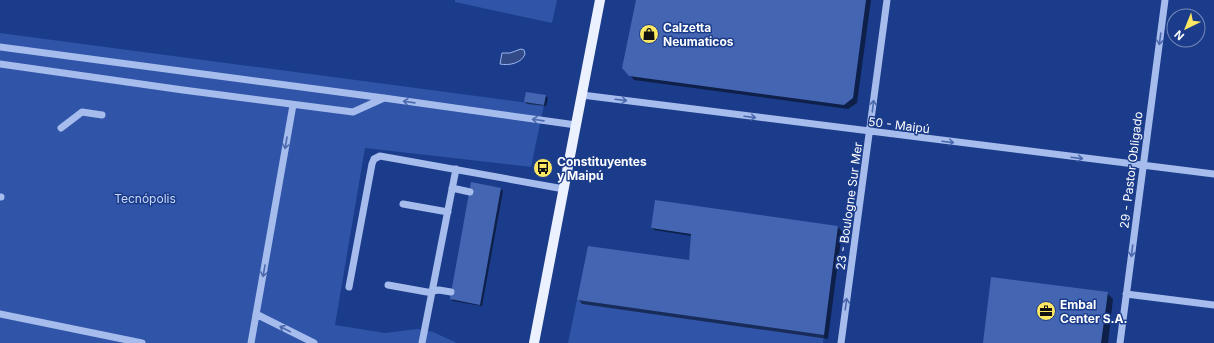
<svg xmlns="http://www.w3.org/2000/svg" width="1214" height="343" viewBox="0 0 1214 343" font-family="Inter,sans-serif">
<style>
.green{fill:#2f54a8}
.water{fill:#324a85;stroke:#99b4ef}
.shadow{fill:#0007}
.building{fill:#4465b2}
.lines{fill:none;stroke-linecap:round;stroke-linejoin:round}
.minor{stroke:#a6bced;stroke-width:7}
.major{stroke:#ecf1ff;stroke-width:10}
.oneway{stroke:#4c69ad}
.labels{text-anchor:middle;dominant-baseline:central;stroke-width:3;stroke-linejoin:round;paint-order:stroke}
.poi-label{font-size:12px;font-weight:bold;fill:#fff;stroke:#1b3c8a;text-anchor:start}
.street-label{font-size:12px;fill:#fff;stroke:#1b3c8a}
.park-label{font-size:12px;fill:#ccdaf9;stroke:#1b3c8a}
</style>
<rect width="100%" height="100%" fill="#1b3c8a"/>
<!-- green -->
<path class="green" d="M455 0H557L552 23 455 2Z
M0 33 544 105 531 167 365 148 335 325 385 333 417 329 433 332 457 343H0Z
M577 300 824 335 823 343H568Z"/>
<!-- water -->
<path class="water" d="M521 49 524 50 525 54C522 63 509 66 500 64L502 53H510Z"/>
<!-- shadow -->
<path class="shadow" d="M637 0H871L857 103 848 109 634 80 630 75Z
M546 96 548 98 546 106 527 104 525 102Z
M501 189 503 191 482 306 453 301 451 299Z
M838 227 842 232 828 339 582 304 578 299 689 261 692 236 654 230 652 228Z
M1107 293 1113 299 1108 343H984Z"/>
<!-- building -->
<path class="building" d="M636 0H866L853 98 844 105 629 76 622 68Z
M526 92 546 95 544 105 524 102Z
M471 182 501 188 480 305 450 299Z
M655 200 838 226 824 335 577 300 588 246 689 260 691 234 651 228Z
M991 277 1108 292 1101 343H983Z"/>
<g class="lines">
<!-- minor -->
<path class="minor" d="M0 47 384 98
M0 64 183 90 353 112 384 98 576 125
M582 95 1214 174
M61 128 82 112 102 115
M452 188 470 192
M0 197H1
M403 204 448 212
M388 285 427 292 439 290 451 292
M349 287 372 164 374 159 380 156 564 189
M1126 294 1214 305
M0 314 142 343
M256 314 314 343
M251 343 293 105
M422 343 456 169
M841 343 887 0
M1120 343 1165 0"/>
<!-- major -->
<path class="major" d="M534 343 600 0"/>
</g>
<!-- one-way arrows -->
<defs><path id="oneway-shaft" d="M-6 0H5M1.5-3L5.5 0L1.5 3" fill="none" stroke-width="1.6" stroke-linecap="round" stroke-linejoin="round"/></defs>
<g class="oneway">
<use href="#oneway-shaft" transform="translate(1160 39) rotate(98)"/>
<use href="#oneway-shaft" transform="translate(621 100) rotate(7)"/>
<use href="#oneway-shaft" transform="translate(409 102) rotate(-172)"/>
<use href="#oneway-shaft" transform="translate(873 106) rotate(-83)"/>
<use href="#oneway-shaft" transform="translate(750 117) rotate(7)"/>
<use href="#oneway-shaft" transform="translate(538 120) rotate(-172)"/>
<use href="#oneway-shaft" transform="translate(948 142) rotate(7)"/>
<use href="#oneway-shaft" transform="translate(286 143) rotate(100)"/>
<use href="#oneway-shaft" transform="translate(1077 158) rotate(7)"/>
<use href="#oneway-shaft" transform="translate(1132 251) rotate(97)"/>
<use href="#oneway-shaft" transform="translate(264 271) rotate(100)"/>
<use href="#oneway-shaft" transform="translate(846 304) rotate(-82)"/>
<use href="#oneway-shaft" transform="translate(285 329) rotate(-153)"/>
</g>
<!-- icons -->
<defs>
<g id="shop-disc" transform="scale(1)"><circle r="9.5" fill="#fde863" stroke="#1b3c8a"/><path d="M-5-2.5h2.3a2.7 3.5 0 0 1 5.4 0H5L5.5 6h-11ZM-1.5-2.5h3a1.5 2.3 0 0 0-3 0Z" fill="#111"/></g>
<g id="bus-disc" transform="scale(1)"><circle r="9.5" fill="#fde863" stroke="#1b3c8a"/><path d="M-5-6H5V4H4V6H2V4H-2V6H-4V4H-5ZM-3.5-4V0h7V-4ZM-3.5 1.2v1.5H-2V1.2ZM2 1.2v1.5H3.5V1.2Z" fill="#111"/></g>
<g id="office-disc" transform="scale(1)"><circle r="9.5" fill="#fde863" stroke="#1b3c8a"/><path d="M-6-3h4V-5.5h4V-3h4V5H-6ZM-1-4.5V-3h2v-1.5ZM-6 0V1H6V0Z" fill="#111"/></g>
</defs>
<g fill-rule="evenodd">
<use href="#shop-disc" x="649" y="34"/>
<use href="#bus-disc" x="543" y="168"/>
<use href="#office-disc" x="1046" y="311"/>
</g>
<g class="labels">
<!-- poi labels -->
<g class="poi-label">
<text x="663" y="27">Calzetta<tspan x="663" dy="14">Neumaticos</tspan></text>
<text x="557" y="161">Constituyentes<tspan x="557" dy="14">y Maipú</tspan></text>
<text x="1060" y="304">Embal<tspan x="1060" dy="14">Center S.A.</tspan></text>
</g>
<!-- street labels -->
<g class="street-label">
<text transform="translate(899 125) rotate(7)">50 - Maipú</text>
<text transform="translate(1131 170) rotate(-83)">29 - Pastor Obligado</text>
<text transform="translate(849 206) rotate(-82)">23 - Boulogne Sur Mer</text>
</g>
<!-- park labels -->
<g class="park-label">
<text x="145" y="198">Tecnópolis</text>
</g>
</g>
<!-- north arrow -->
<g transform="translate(1186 28) rotate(223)"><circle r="19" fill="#1b3c8a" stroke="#768ab9"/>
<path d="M0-3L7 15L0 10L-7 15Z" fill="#fde863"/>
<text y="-6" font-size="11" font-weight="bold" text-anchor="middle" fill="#ffffff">N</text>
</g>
</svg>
